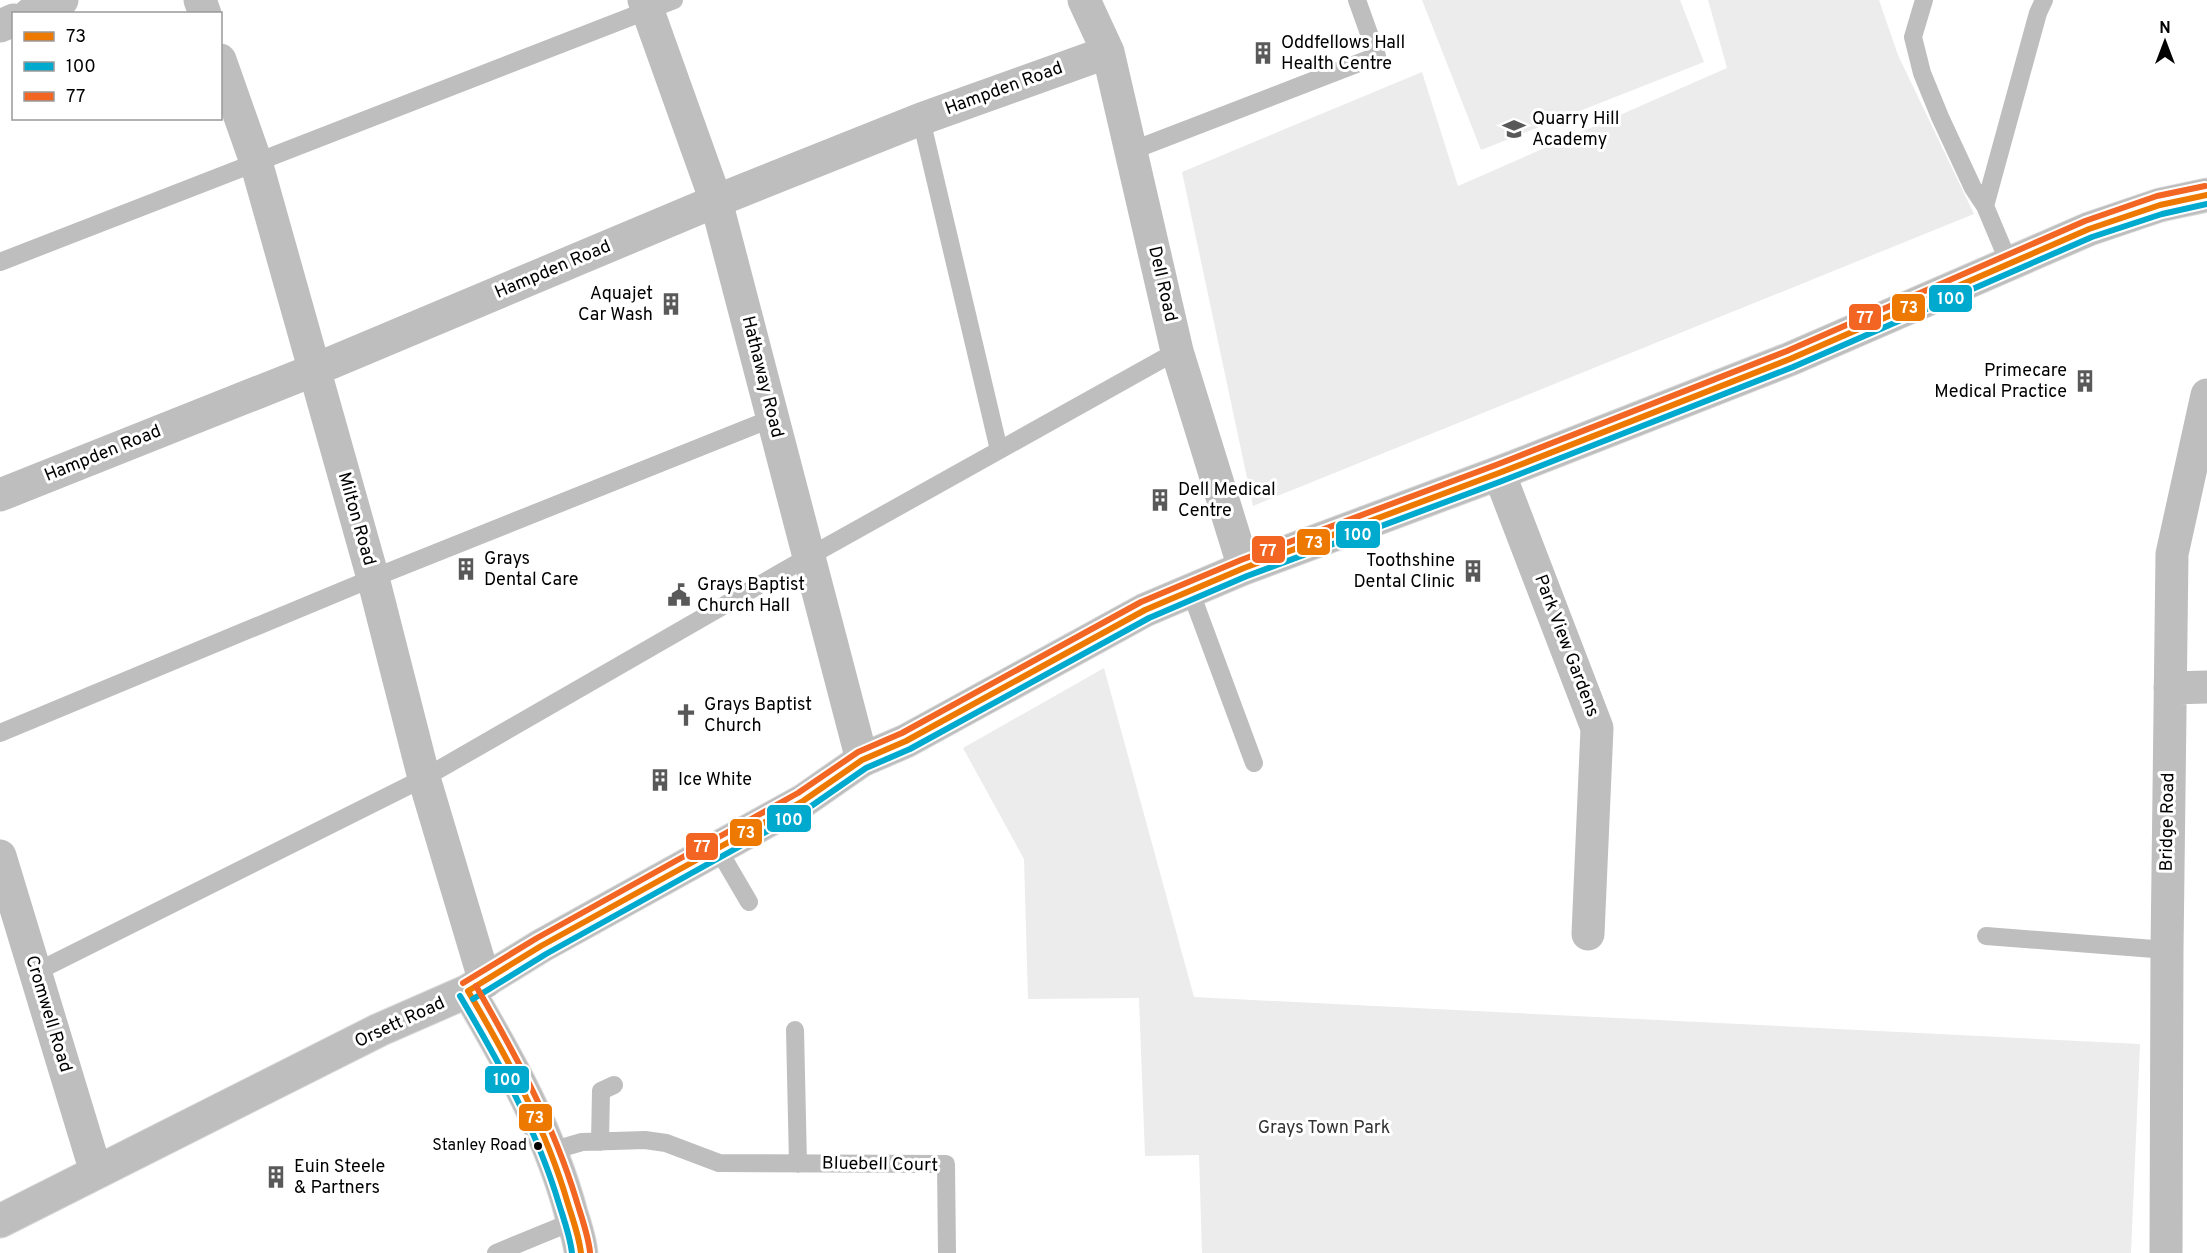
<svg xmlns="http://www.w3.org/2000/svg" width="2207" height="1253" viewBox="0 0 2207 1253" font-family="Overpass,sans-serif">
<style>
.green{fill:#ececec}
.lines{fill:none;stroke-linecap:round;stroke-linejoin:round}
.primary-casing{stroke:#dbdbdb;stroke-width:35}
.service{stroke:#bebebe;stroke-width:18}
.minor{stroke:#bebebe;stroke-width:33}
.tertiary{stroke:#bebebe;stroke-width:33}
.primary{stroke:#bebebe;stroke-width:33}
.bus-1-casing{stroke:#fff;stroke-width:10}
.bus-2-casing{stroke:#fff;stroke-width:10}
.bus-3-casing{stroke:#fff;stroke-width:10}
.bus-1{stroke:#ee7900;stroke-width:6}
.bus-2{stroke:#00a9ce;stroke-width:6}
.bus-3{stroke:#f26522;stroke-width:6}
.bus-dot{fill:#000;stroke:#fff;stroke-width:2}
.labels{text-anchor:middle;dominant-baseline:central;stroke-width:6;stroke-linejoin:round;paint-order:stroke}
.bus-label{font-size:16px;fill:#000;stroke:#fff;text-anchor:end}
.poi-label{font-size:18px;fill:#000;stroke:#fff;text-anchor:start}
.street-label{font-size:18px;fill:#000;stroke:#fff}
.park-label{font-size:18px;fill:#333;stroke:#fff}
.line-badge{stroke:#fff;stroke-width:2}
.badge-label{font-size:16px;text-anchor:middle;font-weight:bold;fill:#fff}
</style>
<rect width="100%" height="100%" fill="#fff"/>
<!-- green -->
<path class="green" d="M1422 0H1680L1704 62 1481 150Z
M1708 0H1879L1898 55 1974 214 1253 506 1182 172 1422 72 1458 186 1727 68Z
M1104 668 1194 997 2140 1044 2131 1253H1202L1199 1155 1145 1156 1139 998 1028 999 1024 859 963 748Z"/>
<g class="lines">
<!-- primary casing -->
<g class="primary-casing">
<path id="primary" d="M468 991C509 1061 550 1134 571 1213 575 1226 580 1240 581 1253
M0 1221 379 1030 468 991 541 946 803 801 862 760 906 741 1145 610 1244 568 1499 473 1790 359 2089 229 2160 205 2207 195"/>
</g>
<!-- service -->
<path class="service" d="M1924 0 1913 37 1922 73 1940 117 1973 188 1985 206 2009 263
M921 119 999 450
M1131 151 1377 56 1357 0
M1985 206 2038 13 2044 0
M0 262 674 0
M1190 590 1254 763
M0 733 373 578 773 418
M718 849 749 902
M1986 936 2167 950
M36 972 424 778 808 557 1177 351
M795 1030 798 1164
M600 1142 601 1091 614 1085
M551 1151 582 1142 645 1140 666 1143 719 1163 946 1164 947 1253
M496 1253 574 1221"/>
<!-- minor -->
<path class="minor" d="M200 0 205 14
M1084 0 1108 52 1177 351 1244 568
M30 14 62 0
M0 26 14 20
M220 60 256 162 373 578 424 778 485 982
M1499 473 1597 728 1588 934
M0 495 314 370 716 201 921 119 1108 52
M2170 688 2207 687
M0 856 96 1172
M2166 1253 2167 950 2172 554 2207 395"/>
<!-- tertiary -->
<path class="tertiary" d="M644 0 716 201 862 760"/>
<!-- primary -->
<use href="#primary" class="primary"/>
<!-- bus-1 casing -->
<g class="bus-1-casing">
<path id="bus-1" d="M468 991 541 946 803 801 862 760 906 741 1145 610 1244 568 1499 473 1790 359 2089 229 2160 205 2207 195
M468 991C508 1059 546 1128 568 1204 573 1220 579 1236 581 1253"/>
</g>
<!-- bus-2 casing -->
<g class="bus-2-casing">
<path id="bus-2" d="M460 996C499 1062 537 1130 559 1204 564 1220 570 1236 572 1253
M473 999 546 954 807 809 866 768 910 749 1149 618 1247 576 1502 481 1793 367 2092 237 2162 214 2207 204"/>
</g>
<!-- bus-3 casing -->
<g class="bus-3-casing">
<path id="bus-3" d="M463 983 537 938 798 793 858 752 902 733 1141 602 1241 560 1496 465 1787 351 2085 221 2157 196 2205 186
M476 986C515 1054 553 1123 576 1199 581 1216 588 1234 590 1252"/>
</g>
<!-- bus-1 -->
<use href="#bus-1" class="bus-1"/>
<!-- bus-2 -->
<use href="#bus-2" class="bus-2"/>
<!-- bus-3 -->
<use href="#bus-3" class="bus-3"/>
</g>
<!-- icons -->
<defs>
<g id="building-bare" transform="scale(1.8)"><path d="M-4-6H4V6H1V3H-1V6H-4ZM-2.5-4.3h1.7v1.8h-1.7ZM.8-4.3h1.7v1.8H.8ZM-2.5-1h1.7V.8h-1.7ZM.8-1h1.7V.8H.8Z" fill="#595959" stroke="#fff" stroke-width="2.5" paint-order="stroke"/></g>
<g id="school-bare" transform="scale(1.8)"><path d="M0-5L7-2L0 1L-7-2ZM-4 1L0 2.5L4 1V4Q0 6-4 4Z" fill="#595959" stroke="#fff" stroke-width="2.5" paint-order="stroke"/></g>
<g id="civic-bare" transform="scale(1.8)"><path d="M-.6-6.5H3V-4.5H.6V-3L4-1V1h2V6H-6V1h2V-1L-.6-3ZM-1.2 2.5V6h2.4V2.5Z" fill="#595959" stroke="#fff" stroke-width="2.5" paint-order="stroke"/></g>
<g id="church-bare" transform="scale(1.8)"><path d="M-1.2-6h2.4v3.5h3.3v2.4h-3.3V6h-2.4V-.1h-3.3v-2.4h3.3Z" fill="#595959" stroke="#fff" stroke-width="2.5" paint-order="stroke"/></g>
</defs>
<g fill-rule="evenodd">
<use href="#building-bare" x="1263" y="53"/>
<use href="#school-bare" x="1514" y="129"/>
<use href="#building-bare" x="671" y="304"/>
<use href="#building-bare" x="2085" y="381"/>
<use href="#building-bare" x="1160" y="500"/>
<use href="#building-bare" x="466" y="569"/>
<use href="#building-bare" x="1473" y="571"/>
<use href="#civic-bare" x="679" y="595"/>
<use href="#church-bare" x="686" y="715"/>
<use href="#building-bare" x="660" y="780"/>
<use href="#building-bare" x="276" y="1177"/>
</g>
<!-- markers -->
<circle class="bus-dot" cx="538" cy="1146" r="5"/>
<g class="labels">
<!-- bus labels -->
<g class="bus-label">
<text x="527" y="1146">Stanley Road</text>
</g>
<!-- poi labels -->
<g class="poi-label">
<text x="1281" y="43">Oddfellows Hall<tspan x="1281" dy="21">Health Centre</tspan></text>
<text x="1532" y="119">Quarry Hill<tspan x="1532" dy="21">Academy</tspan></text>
<text x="653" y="294" text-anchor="end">Aquajet<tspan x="653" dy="21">Car Wash</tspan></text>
<text x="2067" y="371" text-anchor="end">Primecare<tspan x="2067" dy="21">Medical Practice</tspan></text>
<text x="1178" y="490">Dell Medical<tspan x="1178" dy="21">Centre</tspan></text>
<text x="484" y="559">Grays<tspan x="484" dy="21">Dental Care</tspan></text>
<text x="1455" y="561" text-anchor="end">Toothshine<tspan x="1455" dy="21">Dental Clinic</tspan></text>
<text x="697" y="585">Grays Baptist<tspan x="697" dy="21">Church Hall</tspan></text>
<text x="704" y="705">Grays Baptist<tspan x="704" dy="21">Church</tspan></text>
<text x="678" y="780">Ice White</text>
<text x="294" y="1167">Euin Steele<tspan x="294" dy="21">&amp; Partners</tspan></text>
</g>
<!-- street labels -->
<g class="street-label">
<text transform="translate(1004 89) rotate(-20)">Hampden Road</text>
<text transform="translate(553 270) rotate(-23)">Hampden Road</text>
<text transform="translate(1162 284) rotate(77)">Dell Road</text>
<text transform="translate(762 377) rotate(76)">Hathaway Road</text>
<text transform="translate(103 454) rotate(-22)">Hampden Road</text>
<text transform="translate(356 519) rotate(74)">Milton Road</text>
<text transform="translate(1566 646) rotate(69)">Park View Gardens</text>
<text transform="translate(2168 822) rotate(-89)">Bridge Road</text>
<text transform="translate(48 1014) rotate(73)">Cromwell Road</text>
<text transform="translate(400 1023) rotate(-25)">Orsett Road</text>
<text transform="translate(880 1165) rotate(1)">Bluebell Court</text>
</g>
<!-- park labels -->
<g class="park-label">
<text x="1324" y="1128">Grays Town Park</text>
</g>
</g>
<g class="line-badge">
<rect x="1928" y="284" width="45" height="29" rx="6" fill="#00a9ce"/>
<rect x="1891" y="293" width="35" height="29" rx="6" fill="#ee7900"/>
<rect x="1848" y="303" width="34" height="28" rx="6" fill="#f26522"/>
<rect x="1335" y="520" width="46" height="29" rx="6" fill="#00a9ce"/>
<rect x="1296" y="528" width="35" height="28" rx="6" fill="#ee7900"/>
<rect x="1251" y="535" width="35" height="29" rx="6" fill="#f26522"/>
<rect x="766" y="804" width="46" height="29" rx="6" fill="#00a9ce"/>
<rect x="729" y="818" width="34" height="29" rx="6" fill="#ee7900"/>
<rect x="685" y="832" width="34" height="29" rx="6" fill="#f26522"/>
<rect x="484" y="1065" width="46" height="29" rx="6" fill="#00a9ce"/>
<rect x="518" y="1103" width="35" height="29" rx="6" fill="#ee7900"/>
</g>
<g class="badge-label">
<text x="1951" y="304">100</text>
<text x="1909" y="313">73</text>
<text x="1865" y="323">77</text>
<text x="1358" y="540">100</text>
<text x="1314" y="548">73</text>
<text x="1268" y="556">77</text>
<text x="789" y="825">100</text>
<text x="746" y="838">73</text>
<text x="702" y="852">77</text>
<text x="507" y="1085">100</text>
<text x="535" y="1123">73</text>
</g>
<!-- legend -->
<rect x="12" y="12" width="210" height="108" fill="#ffffff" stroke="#999999" stroke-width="1.5"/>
<rect x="24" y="32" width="30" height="9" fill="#ee7900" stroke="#999999" stroke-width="1.5"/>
<text x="66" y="42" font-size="18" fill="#000000">73</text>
<rect x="24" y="62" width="30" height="9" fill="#00a9ce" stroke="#999999" stroke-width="1.5"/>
<text x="66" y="72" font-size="18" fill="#000000">100</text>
<rect x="24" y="92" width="30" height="9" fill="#f26522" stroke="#999999" stroke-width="1.5"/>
<text x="66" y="102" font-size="18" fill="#000000">77</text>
<!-- north arrow -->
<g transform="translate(2165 42)" stroke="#ffffff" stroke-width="4.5" paint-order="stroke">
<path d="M0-4.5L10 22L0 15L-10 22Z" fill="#000000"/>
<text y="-9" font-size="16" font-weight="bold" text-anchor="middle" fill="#000000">N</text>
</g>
</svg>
